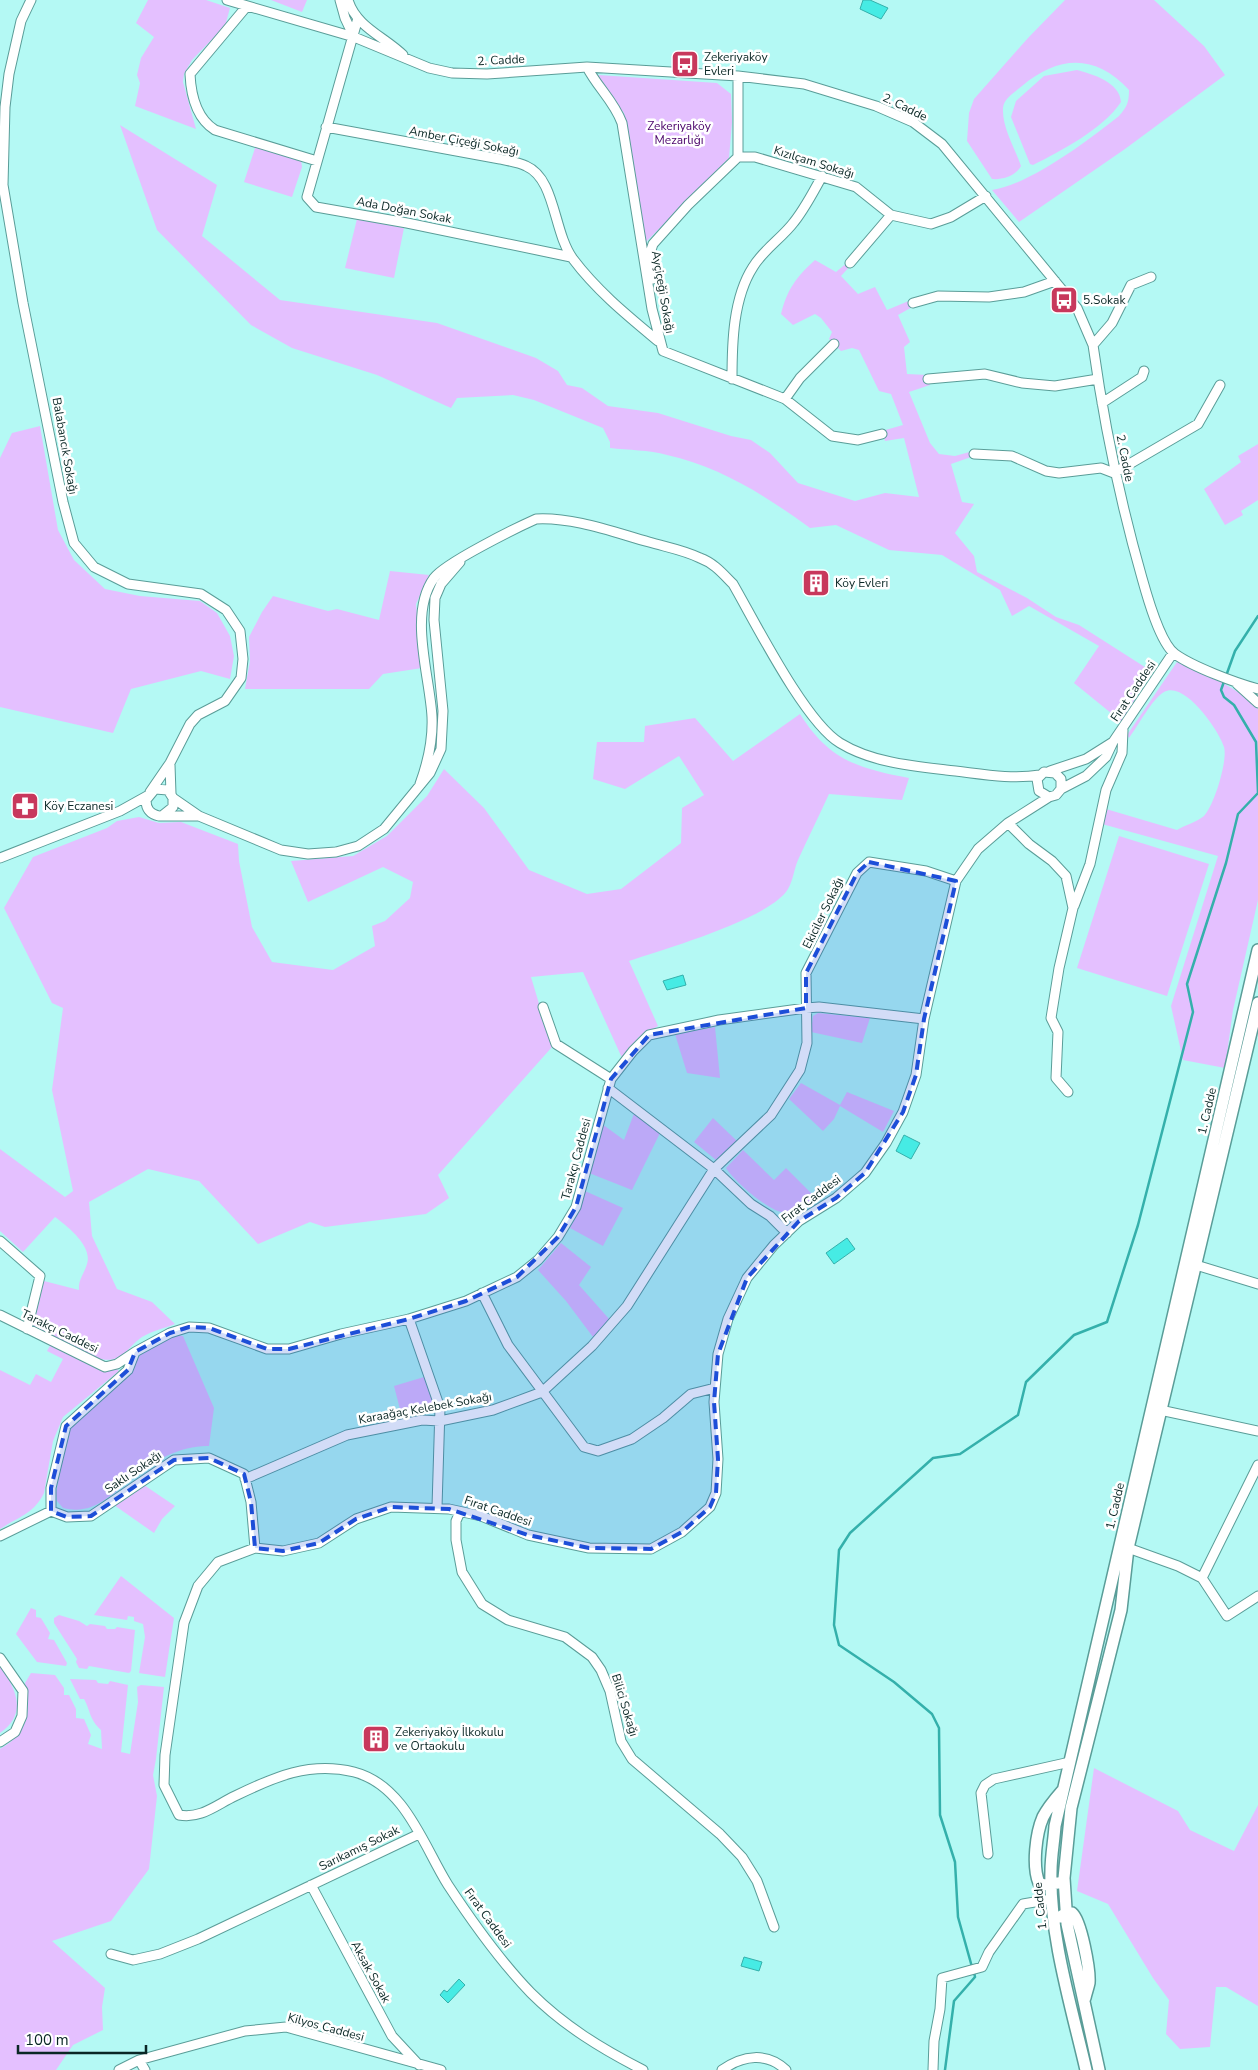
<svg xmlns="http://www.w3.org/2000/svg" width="1258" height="2070" viewBox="0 0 1258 2070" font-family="'Nunito Sans',sans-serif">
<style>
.green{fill:#e4c0ff}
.water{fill:#46ebe4;stroke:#34b0ab}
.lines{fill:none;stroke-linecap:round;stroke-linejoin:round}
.stream{stroke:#34b0ab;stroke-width:2.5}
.minor-casing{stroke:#5a9d98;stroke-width:11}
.major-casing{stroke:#5a9d98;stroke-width:14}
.minor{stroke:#fff;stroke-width:9}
.major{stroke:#fff;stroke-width:11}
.marked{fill:#1d4ed8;fill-opacity:0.2;stroke:#1d4ed8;stroke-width:4;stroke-dasharray:10 6;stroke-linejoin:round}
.labels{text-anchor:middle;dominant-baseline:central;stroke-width:5;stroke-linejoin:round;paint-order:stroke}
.poi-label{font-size:12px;fill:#0a2725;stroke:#fff;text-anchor:start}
.street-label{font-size:12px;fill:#0a2725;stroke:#fff}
.park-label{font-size:12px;fill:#490169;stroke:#fff}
</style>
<rect width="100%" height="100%" fill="#b4f9f4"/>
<!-- green -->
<path class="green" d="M148 0H206L230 8 225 26 192 60 184 74 183 82 196 129 135 106 140 83 137 75 141 58 154 37 136 23Z
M271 0H307L302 12Z
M1065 0H1154L1204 46 1225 75 1125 149 1019 222 992 190C1029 185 1089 140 1119 116 1127 107 1129 102 1129 90 1096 54 1059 55 1022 86 1015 92 1004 98 1003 108 1002 128 1015 148 1021 166 1016 176 1002 180 992 179L967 141 969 113 974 99 1028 38Z
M1077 70C1092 74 1120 82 1121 102 1103 129 1061 151 1033 165L1030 164 1011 117 1016 101 1044 76Z
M599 75 717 83 731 94 732 122 729 158 645 243 624 113 595 78Z
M120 125 217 185 202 236 280 300 437 323 536 358 558 371 567 385 582 388 608 406 658 413 731 436 751 440 770 453 798 483 855 501 885 493 919 497 904 438 885 441 882 431 903 425 891 394 879 391 859 350 852 348 841 351 829 339 832 332 821 318 815 314 793 325 781 314C787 290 796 277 815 260L836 272 848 262 851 265 841 276 858 294 875 287 887 310 911 300 914 306 898 315 910 342 904 347 907 374 927 375 930 385 909 392 930 443 939 454 955 456 973 451 974 456 951 464 962 502 974 504 955 533 974 556 977 572 1027 598 1056 617 1079 625 1148 669 1145 681 1122 722 1074 683 1099 646 1029 606 1012 616 1000 590 942 555 889 550 836 525 810 528C766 496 721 467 667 455 649 450 628 450 610 448V442L603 428 534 400 513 395 457 398 451 408 377 375 292 348 251 325 157 230Z
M256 145 301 160 302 167 292 197 244 182Z
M357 219 404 228 394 278 345 268Z
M40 426 58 530 74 560 105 589 140 596 200 601 217 613 230 636 234 656 230 679 201 671 131 689 113 733 0 707V458L12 433Z
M1258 444V500L1241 511 1243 515 1225 525 1204 489 1241 462 1238 456Z
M390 571 429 575 416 604 422 668 383 674 369 689H245L250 661 249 637 262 612 273 596 328 611 337 609 379 620Z
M1177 662C1205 675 1237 686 1258 709V900L1233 1010 1225 1068 1183 1060 1171 1006 1218 856 1102 824 1106 809 1177 830C1185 825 1197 822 1204 816 1214 806 1228 760 1224 747 1219 730 1184 680 1164 692 1152 699 1138 726 1129 738L1127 735Z
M800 714C829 760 857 768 909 778L902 800 829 794C819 816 808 838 798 860 794 869 793 881 788 889 770 919 664 949 629 961L658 1026 639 1037 622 1058 583 972 531 977 552 1047 438 1175 449 1198 426 1214 325 1227 310 1222 258 1244 199 1181 148 1169 89 1202 92 1236 117 1289 152 1302 175 1324C165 1328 152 1331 142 1337 124 1350 123 1365 96 1358L33 1326 44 1281 79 1290C78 1280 84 1274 87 1264 93 1246 67 1226 55 1217L23 1252 0 1231V1149L65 1197 73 1191 52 1090 63 1008 52 1003 4 908 33 857 107 828 117 821 139 817 159 823 181 822 238 844 239 861 252 927 272 962 333 970 375 946 372 926 385 921 410 898 413 882 383 867 308 902 291 861 353 856 387 836 427 796 444 769 484 808 529 870 587 894 621 889 681 843 682 808 704 795 679 756 625 789 593 779 597 742H644L645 726 695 718 733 761Z
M1119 836 1209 864 1167 996 1077 968Z
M818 1013 870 1018 862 1043 811 1032 813 1016Z
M715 1027 720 1078 687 1073 675 1034Z
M801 1083 840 1105 847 1092 894 1111 883 1132 840 1106 834 1119 823 1131 789 1099Z
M635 1111 660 1133 632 1190 589 1173 602 1124 624 1140Z
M713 1118 737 1141 716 1160 694 1142Z
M743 1150 774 1180 786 1168 816 1198C808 1204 798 1212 788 1213 772 1215 734 1181 726 1168Z
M585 1191 623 1208 603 1246 570 1228 578 1212Z
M561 1243 591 1267 579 1285 610 1320 593 1337 566 1301 538 1270Z
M176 1335 183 1336 214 1408 209 1446C183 1445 154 1460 134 1476 112 1494 94 1516 63 1508L57 1501 56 1493 69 1428 129 1372 140 1355Z
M51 1344 93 1367 116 1368 119 1371 63 1417 53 1441 44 1493C34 1514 18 1517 0 1529V1370L30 1385 36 1374 51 1382 63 1359 47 1351Z
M424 1377 435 1406V1409L402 1417 394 1386Z
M141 1483 175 1506 162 1519 154 1533 114 1505Z
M121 1576 174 1618 165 1677 139 1673 145 1637 143 1624 134 1621V1617L128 1616 127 1620 94 1615Z
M31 1608 36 1610V1617L41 1618 50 1633 48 1639 54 1640 67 1663 66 1666 37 1662 16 1634Z
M59 1615 79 1621 87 1626 90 1624 105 1626 107 1629H115L117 1627 135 1630 131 1671 129 1673 89 1666 87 1669 79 1668 76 1662 77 1659 54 1623V1618Z
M0 1665C15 1688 29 1713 0 1733Z
M31 1673 55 1675 64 1688V1695H69L76 1709V1718L84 1719 91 1735 88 1744 102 1749 101 1730C89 1719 91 1712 84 1699H80L70 1679 96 1680 98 1683 108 1684 110 1681 128 1685 121 1752 130 1754 138 1702 137 1687 141 1685 164 1687 156 1759 153 1775 157 1796 149 1869 111 1921 52 1941 105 1988 102 2007 103 2030 73 2045 56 2070H0V1749C28 1733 31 1714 25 1683Z
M1094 1768 1178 1811 1190 1830 1234 1851 1258 1805V2006L1226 1987H1216L1210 2047 1180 2049 1166 2034 1169 2000 1153 1978 1108 1904 1077 1891Z"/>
<!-- water -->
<path class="water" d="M863 0H870L888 8 881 19 860 9Z
M683 975 686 985 667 990 663 981Z
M904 1135 920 1143 911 1159 896 1151Z
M847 1238 855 1249 834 1264 826 1253Z
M744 1957 762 1962 759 1971 741 1966Z
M459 1979 465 1985 448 2003 440 1995 444 1990 447 1992Z"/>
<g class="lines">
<!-- stream -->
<path class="stream" d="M972 1967 958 1917 955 1862 940 1815 939 1728 932 1714 894 1682 839 1645 834 1625 839 1550 850 1533 933 1458 960 1454 1018 1415 1026 1382 1074 1335 1107 1322 1138 1225 1193 1012 1187 984 1226 863 1238 814 1258 793 1256 742 1234 705 1224 697 1221 690 1235 651 1258 616
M945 2070 954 2001 975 1977 974 1972"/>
<!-- minor casing -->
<g class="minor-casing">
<path id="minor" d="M31 0 21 21 9 74 5 107 3 185 23 303 63 502 74 543 94 567 128 584 201 594 226 610 240 631 243 659 241 678 225 701 198 715 190 724 170 763 150 792
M227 0 354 37 429 68 452 73 487 74 587 67 738 76 804 84 876 106 913 122 942 144 1077 308 1093 345C1104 424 1120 501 1142 578 1147 596 1160 643 1175 654 1193 667 1236 683 1258 689
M340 0 345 18 354 37
M348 0C356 27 385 37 403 55
M247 6 190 74C191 96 196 118 215 130L317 161
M358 18 307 197 316 207 407 223 571 257
M587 67C597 87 614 101 622 123L652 309 663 351 785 399 832 436 858 440 882 434
M326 127 500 159C508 161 518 162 526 166 556 179 553 232 573 259 597 291 628 316 658 341
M738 157H755L856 187 891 215 931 224 951 217 986 196
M850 263 891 215
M653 279 651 250 653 244 688 205 738 157V76
M913 303 938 296 989 297 1024 292 1055 281
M1093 345 1112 323 1131 285 1151 277
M732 379C732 343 733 298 753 267 763 250 782 238 794 222 805 208 814 191 822 176
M928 379 985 374 1022 383 1055 386 1098 379
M785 399 800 378 834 344
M1102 403 1142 377 1144 371
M974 454 1012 456 1046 471 1059 473 1101 468 1114 473 1198 424 1220 385
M1237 684 1258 703
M170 765 171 794
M1050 771 1086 759 1113 742
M420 784C428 762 433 740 432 717 430 676 408 614 434 578 445 563 516 528 536 519 573 517 613 532 649 542 666 547 684 550 700 558 714 563 723 574 733 584 755 622 805 722 840 743 871 762 911 766 946 770 977 773 1009 780 1040 775
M1061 789V779L1055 773 1044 772 1037 779 1039 791 1049 797 1056 795 1061 789 1086 776 1106 757 1113 742 1173 653
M173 798 199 816 281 850 308 854 336 852 358 846 384 829 430 773 441 749 443 711 434 620 435 598 441 584 460 562
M163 815 173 807V798L168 790 155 789 146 800C146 809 150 814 159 816H198
M1008 823 1029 844 1052 861 1066 876 1073 908 1059 968 1051 1018 1058 1032 1056 1078 1068 1092
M0 858 120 811 147 796
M1074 906 1090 864 1106 790 1122 753 1123 730
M543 1007 556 1044 611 1079
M608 1088 714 1169 751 1204 770 1216 787 1233
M0 1241 40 1276 27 1329
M1196 1265 1258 1284
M482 1293 508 1345 584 1447 598 1451 632 1439 663 1418 691 1394 715 1388
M0 1315 105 1367 117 1364 135 1352
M409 1319 440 1408 437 1507
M1160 1410 1258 1431
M245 1479 347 1435 422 1420 440 1421 493 1410 542 1392 592 1346 627 1306 714 1169 771 1115 800 1070 807 1043 806 973 857 873 869 862 926 871 956 881
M51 1511 67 1517 91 1516 174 1460 209 1458 244 1474 251 1502 255 1548
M460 1512 456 1521V1540L462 1572 482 1604 508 1620 565 1637 592 1657 601 1670 610 1691 621 1741 632 1759 720 1834 742 1857 757 1881 774 1927
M0 1536 51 1511V1488L66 1426 128 1370 135 1352 170 1333 189 1327 209 1328 267 1349H289L341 1334 409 1319 466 1301 517 1277 538 1260 558 1237 576 1207 611 1079 633 1051 649 1035 719 1020 806 1008 819 1007 924 1019
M1128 1548 1178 1566 1202 1578 1227 1616 1258 1596
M1202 1578 1258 1465
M0 1658 23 1691 22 1716 15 1732 0 1742
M988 1854 981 1793 985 1785 994 1779 1070 1762
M311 1885 392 2036 419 2065
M111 1954 133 1960 160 1954 198 1939 419 1834
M139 2060 145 2070
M119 2070 139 2060 245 2031 286 2027 441 2070
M643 2070C602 2049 564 2026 531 1993 500 1961 473 1923 448 1885 424 1847 405 1785 354 1772 310 1761 274 1777 235 1796 216 1805 201 1819 179 1815L164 1785 165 1755 184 1623 198 1586 218 1562 255 1548 283 1551 319 1543 356 1519 391 1507 449 1509 481 1516 528 1535 589 1548 651 1549 682 1532 710 1507 716 1493 718 1459 714 1402 718 1354 728 1319 747 1278 774 1245 799 1221 836 1198 865 1173 886 1143 903 1112 916 1075 924 1019 956 881 978 849 1008 823 1049 797
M722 2070C743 2055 767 2052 786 2070
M933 2070 934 2041 940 2009 942 1978 982 1967 989 1952 1023 1904 1052 1899"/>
</g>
<!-- major casing -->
<g class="major-casing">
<path id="major" d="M1058 1883 1043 1885 1039 1883C1032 1866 1036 1833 1043 1817 1048 1807 1055 1799 1062 1791
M1060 1917 1066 1913H1072C1081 1920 1090 1970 1089 1983 1088 1988 1086 1993 1085 1998
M1086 2070C1072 2009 1049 1934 1051 1871 1051 1856 1054 1841 1055 1826L1258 950
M1099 2070 1067 1924 1064 1878 1071 1808 1121 1610 1128 1548 1258 1003"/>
</g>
<!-- minor -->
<use href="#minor" class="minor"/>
<!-- major -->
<use href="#major" class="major"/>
</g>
<!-- marked area -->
<path class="marked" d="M869 862 956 881 924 1019 916 1075 903 1112 865 1173 836 1198 799 1221 747 1278 718 1354 714 1402 718 1459 716 1493 710 1507 682 1532 651 1549 589 1548 528 1535 449 1509 391 1507 356 1519 319 1543 283 1551 255 1548 251 1502 244 1474 209 1458 174 1460 91 1516 67 1517 51 1511V1488L66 1426 128 1370 135 1352 170 1333 189 1327 209 1328 267 1349H289L409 1319 466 1301 517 1277 558 1237 576 1207 611 1079 649 1035 806 1008V973L857 873Z"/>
<!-- icons -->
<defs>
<g id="bus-square" transform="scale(1.4375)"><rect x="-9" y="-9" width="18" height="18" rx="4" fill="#c8385c" stroke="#fff"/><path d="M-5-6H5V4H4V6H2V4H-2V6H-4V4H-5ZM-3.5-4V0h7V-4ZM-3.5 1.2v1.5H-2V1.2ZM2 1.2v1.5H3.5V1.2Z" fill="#fff"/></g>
<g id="building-square" transform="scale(1.4375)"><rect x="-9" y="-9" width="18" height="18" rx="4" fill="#c8385c" stroke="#fff"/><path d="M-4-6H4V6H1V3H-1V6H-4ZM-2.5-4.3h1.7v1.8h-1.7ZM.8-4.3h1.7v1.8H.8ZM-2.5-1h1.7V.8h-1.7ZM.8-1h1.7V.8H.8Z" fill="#fff"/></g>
<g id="pharmacy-square" transform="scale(1.4375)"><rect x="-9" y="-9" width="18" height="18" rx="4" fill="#c8385c" stroke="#fff"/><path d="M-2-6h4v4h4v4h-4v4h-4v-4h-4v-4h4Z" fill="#fff"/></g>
</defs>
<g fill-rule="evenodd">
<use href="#bus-square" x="685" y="64"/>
<use href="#bus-square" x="1064" y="300"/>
<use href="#building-square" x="816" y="583"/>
<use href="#pharmacy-square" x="25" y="806"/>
<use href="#building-square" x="376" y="1739"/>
</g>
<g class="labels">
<!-- poi labels -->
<g class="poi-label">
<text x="704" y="57">Zekeriyaköy<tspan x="704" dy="14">Evleri</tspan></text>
<text x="1083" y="300">5.Sokak</text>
<text x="835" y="583">Köy Evleri</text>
<text x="44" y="806">Köy Eczanesi</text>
<text x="395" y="1732">Zekeriyaköy İlkokulu<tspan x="395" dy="14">ve Ortaokulu</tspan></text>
</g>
<!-- street labels -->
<g class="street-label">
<text transform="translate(501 60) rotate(-3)">2. Cadde</text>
<text transform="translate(905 107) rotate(26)">2. Cadde</text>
<text transform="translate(464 141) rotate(11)">Amber Çiçeği Sokağı</text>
<text transform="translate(814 162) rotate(17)">Kızılçam Sokağı</text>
<text transform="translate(404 210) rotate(11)">Ada Doğan Sokak</text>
<text transform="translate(663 292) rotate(80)">Ayçiçeği Sokağı</text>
<text transform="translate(65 446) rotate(80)">Balabancık Sokağı</text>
<text transform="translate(1125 458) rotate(79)">2. Cadde</text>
<text transform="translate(1133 691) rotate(-56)">Fırat Caddesi</text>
<text transform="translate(823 913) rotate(-64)">Ekiciler Sokağı</text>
<text transform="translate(1207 1111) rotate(-77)">1. Cadde</text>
<text transform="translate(576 1159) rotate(-75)">Tarakçı Caddesi</text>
<text transform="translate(811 1199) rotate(-37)">Fırat Caddesi</text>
<text transform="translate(60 1331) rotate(26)">Tarakçı Caddesi</text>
<text transform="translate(425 1408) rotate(-10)">Karaağaç Kelebek Sokağı</text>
<text transform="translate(133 1472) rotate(-34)">Saklı Sokağı</text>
<text transform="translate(1115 1506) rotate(-77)">1. Cadde</text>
<text transform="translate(498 1511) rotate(19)">Fırat Caddesi</text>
<text transform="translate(625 1705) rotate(73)">Bilici Sokağı</text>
<text transform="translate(359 1848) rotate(-26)">Sarıkamış Sokak</text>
<text transform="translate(1040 1906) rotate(-96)">1. Cadde</text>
<text transform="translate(488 1918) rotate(54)">Fırat Caddesi</text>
<text transform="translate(371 1972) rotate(61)">Aksak Sokak</text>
<text transform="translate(326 2027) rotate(15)">Kilyos Caddesi</text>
</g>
<!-- park labels -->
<g class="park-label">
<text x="679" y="126">Zekeriyaköy<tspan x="679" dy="14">Mezarlığı</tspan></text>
</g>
</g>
<!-- scale -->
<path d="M18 2045v8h128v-8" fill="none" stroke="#0a2725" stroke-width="2.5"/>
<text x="25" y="2045" font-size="15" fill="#0a2725" stroke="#ffffff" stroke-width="4" paint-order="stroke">100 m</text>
</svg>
